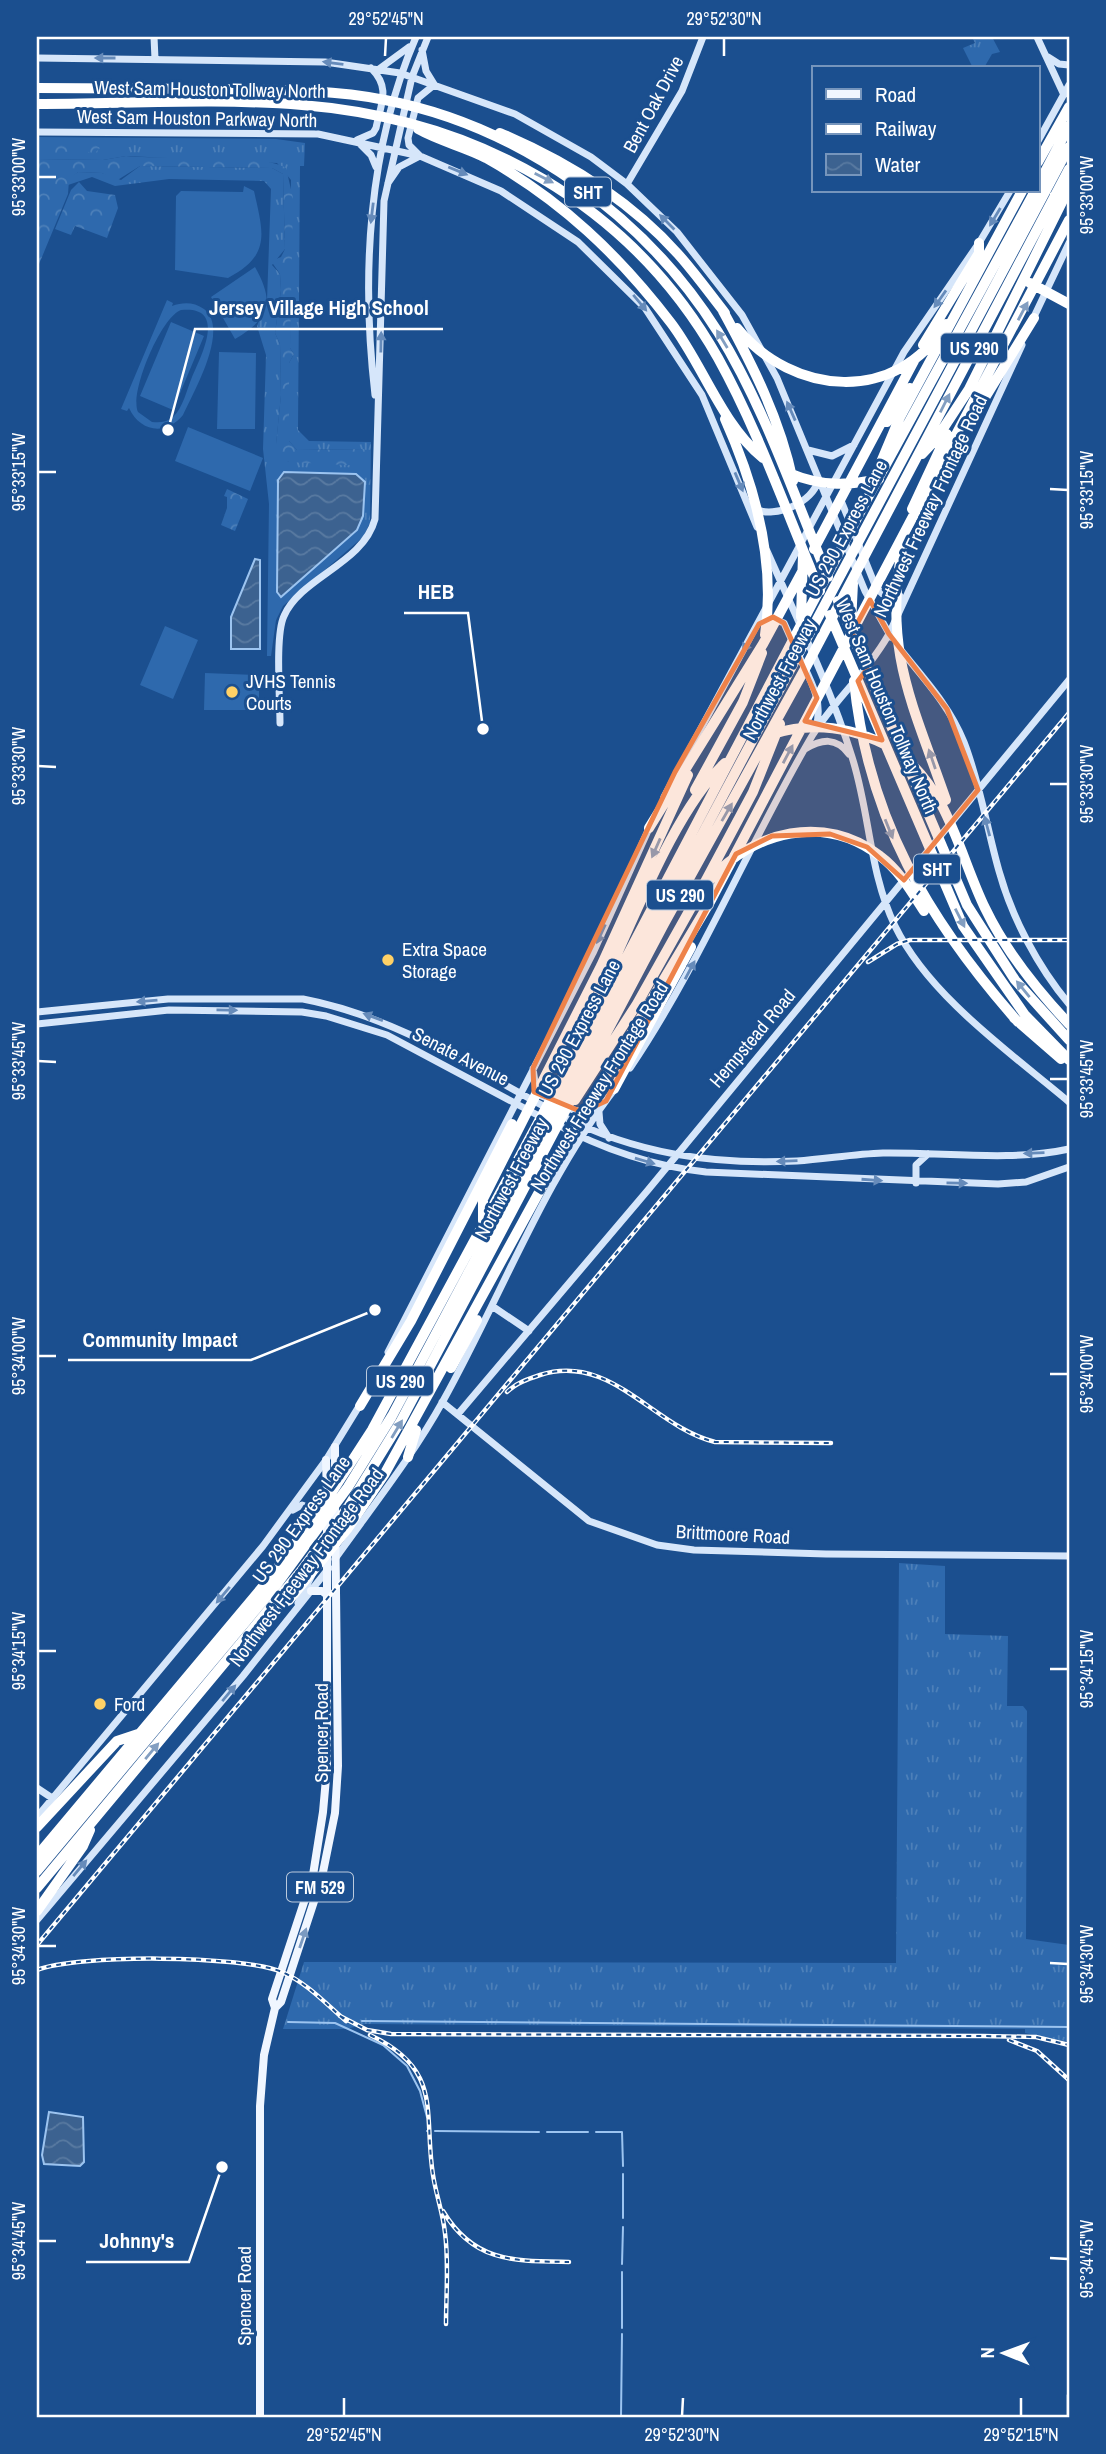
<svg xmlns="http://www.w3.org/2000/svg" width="1106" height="2454" viewBox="0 0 1106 2454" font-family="'Archivo Narrow',sans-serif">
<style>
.grass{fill:url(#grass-tufts)}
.forest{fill:url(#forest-crowns)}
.pitch{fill:#2e69ad;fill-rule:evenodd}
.water{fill:url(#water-waves);stroke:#9cc4f0;stroke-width:2}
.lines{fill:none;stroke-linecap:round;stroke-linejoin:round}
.stream{stroke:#9cc4f0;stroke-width:2}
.secondary{stroke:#d6e6fa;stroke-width:7}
.primary{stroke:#f0f6ff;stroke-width:8}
.highway{stroke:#fff;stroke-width:10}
.rail-casing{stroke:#fff;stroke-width:4.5}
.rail{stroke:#1b4f8f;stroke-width:2;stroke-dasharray:5;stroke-linecap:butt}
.oneway{fill:#668bba}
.oneway2{fill:#829ec1}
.oneway3{fill:#7b9ac1}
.marked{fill:#ee8249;fill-opacity:0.2;stroke:#ee8249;stroke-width:5;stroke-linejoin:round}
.ticks{fill:none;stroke:#fff;stroke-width:2.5}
.poi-dot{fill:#ffd166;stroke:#1b4f8f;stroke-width:2.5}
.labels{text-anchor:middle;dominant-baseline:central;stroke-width:6;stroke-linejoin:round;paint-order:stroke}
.shield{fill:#1b4f8f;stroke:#bbcadd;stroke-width:2}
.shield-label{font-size:18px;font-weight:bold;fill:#fff}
.street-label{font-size:19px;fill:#fff;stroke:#1b4f8f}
.poi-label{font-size:19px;fill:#fff;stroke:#1b4f8f;text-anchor:start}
.leader{fill:none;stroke:#fff;stroke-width:2.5}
.callout-dot{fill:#fff;stroke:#1b4f8f;stroke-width:2.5}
.callout-label{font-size:21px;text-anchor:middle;font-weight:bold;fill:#fff;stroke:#1b4f8f;stroke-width:6;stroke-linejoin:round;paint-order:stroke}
.neatline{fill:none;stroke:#fff;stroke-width:2.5}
.ticks-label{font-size:18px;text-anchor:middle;fill:#fff}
</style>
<defs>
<pattern id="grass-tufts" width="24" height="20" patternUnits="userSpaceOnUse" patternTransform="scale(1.75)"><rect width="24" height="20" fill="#2e69ad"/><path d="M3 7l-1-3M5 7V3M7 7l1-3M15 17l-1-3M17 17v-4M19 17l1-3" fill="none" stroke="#4d80b9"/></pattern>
<pattern id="forest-crowns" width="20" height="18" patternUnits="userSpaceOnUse" patternTransform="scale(1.75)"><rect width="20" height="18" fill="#2e69ad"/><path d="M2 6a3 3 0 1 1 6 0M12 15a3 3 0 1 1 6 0" fill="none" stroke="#4d80b9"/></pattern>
<pattern id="water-waves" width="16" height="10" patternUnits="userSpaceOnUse" patternTransform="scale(1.75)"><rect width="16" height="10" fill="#3c6290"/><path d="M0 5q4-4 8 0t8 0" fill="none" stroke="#597aa1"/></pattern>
</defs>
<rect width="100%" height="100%" fill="#1b4f8f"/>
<!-- grass -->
<path class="grass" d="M972 37H992L1000 52 992 54 985 66 973 68 963 48 975 43Z
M37 137 276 139 305 143 304 166H300L298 430 309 441 371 442 370 523 363 537 283 606 276 620 271 656H267L269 504 263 449 266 355 257 326 267 301 271 189 264 181 169 179 115 186 92 177 68 185V179L78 172 102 173 121 180 140 166 272 168 283 174 285 249 272 265 280 274 281 290 275 333 280 344 281 395 276 445 282 458 289 462 365 449 297 450 289 441V363L294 354 290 348 291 180 277 163 126 156 103 160 37 159Z
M899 1563 945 1566V1634L1008 1636 1007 1706H1023L1027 1711 1026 1939 1069 1945V2042L1025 2033V2029L365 2024 347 2029H283L304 1962 896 1963Z"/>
<!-- forest -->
<path class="forest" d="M37 140 88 141 100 148 94 154 83 150 37 155Z
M126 156C163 160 260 152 286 168L293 198 290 348 294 354 289 363V441L297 450 365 449 364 466 289 462 268 455V446L276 444 281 395 280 344 275 333 281 290 280 274 271 261 281 257 285 249 283 174 272 168 140 166 116 181 102 173 78 172 69 180 68 194 37 269V159L103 160Z
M79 182 87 191 115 195 118 208 107 238 75 226 71 235 55 229 71 190Z
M227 489 248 499 235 531 221 525 227 508V497L224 496Z"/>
<!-- pitch -->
<path class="pitch" d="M244 186 254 191C263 232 272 255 228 278L175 270 176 196 181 191 243 192Z
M255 267C275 303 270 318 235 339L211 297Z
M167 300 173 303 172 306C183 302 194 302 204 309 230 329 194 391 183 415 166 436 140 432 129 408L127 411 121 409ZM181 310C228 305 201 356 192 377 187 389 183 408 173 417 167 422 160 423 152 422L138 412C129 393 161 317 181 310Z
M171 322 204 336 173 410 140 396Z
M219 352 256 353 255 429H217Z
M188 427 263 458 250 491 175 461Z
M165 626 198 640 173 699 140 685Z
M205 673 259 675V710H204Z"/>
<!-- water -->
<path class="water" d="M284 472 356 474 365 482 363 516 357 530 281 597 277 592 278 480Z
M255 559 260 560V649H231V617Z
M49 2112 83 2117 84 2162 80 2166 44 2164 42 2155Z"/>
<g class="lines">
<!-- stream -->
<path class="stream" d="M362 2021 1069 2027
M288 2022 335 2023 383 2045 407 2066 420 2091 427 2117
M427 2131H428
M435 2131 539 2132
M547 2132H588
M596 2132H622L623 2166
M623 2218V2174
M622 2264 623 2227
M622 2272V2328
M621 2417 622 2334"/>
<!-- secondary -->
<path class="secondary" d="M154 37 155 59
M1037 37 1064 95
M422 50 426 71 434 84
M1048 57 1059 64 1069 65
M37 58 325 62 400 73 515 114 591 157 627 184 677 232 742 315 777 378 865 591 891 637
M379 69 409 47
M37 132 318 134 420 156 501 191 578 242 645 308 702 395 757 527
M357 140 373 133 376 128C381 103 391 88 371 68
M1038 141 1069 85
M359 143 371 155 376 167
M388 183 399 167 420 156 409 145 408 138 418 98 434 85
M627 184 682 91 703 37
M1032 321 1069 243
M375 395C361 275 368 148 416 37
M808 450 832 456 854 445
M840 498 875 585C881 594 888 601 900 596
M755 509C775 519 814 502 818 480
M767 551C797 619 830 686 852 757 870 813 869 872 895 926 929 996 1011 1053 1069 1102
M773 619 784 623 793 643
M900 649C924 679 949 705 964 742 980 783 987 829 999 871 1012 918 1038 967 1069 1004
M798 654C809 678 824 700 816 727
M280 723C280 698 275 635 284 616 301 577 363 564 375 519L384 201 412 77 428 37
M805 749C822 739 836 737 849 754
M664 797 904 352 979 243 1010 191
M37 1012 168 999H303C393 1016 469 1066 549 1109
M37 1024 169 1010 302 1012 326 1016 387 1035 543 1118
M630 1068C701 963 748 845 812 736 835 699 866 674 889 634L1022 345
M533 1069 537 1094 554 1101
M564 1106C576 1112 588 1115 599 1107
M599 1112 600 1124 609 1138
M560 1115C635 1154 713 1165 797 1161 826 1159 854 1154 883 1153 943 1152 1010 1162 1069 1149
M554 1123C602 1149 651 1166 706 1172L998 1184 1026 1182 1069 1167
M916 1183V1165L928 1154
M492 1306 529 1331
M388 1352 593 953 651 824
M442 1402 589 1521 657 1545 694 1550 826 1554 1069 1556
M458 1414 648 1190 1069 680
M293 1510 302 1505 308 1507 310 1523
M335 1559C372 1507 412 1457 443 1401 501 1297 543 1181 617 1086
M298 1603 313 1573
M37 1788 52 1798
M37 1817 263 1546 326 1460 361 1403
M37 1920 243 1676 329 1568"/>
<!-- primary -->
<path class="primary" d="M335 1447V1486
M326 1460 327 1499
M311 1591H322L327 1595
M275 2008 272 1999 313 1875 323 1812 327 1767V1515
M260 2417V2106L264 2055 275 2008 281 2002 322 1877 335 1813 338 1766 335 1503"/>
<!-- highway -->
<path class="highway" d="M37 88C97 88 156 89 216 89 273 90 329 89 385 100 520 126 645 216 718 332 765 408 794 496 828 577
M37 104C123 104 216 98 302 105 476 119 630 203 718 358 759 432 787 514 820 591
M418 129C439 141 465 147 486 158 561 200 619 255 671 323 703 365 722 425 763 458
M500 133C566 161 630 200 678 254 695 273 710 294 725 313
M1038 162 1069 107
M1038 185 1069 126
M1030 283 1069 304
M723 311C753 366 780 419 793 481
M737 328C793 396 896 405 946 324
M923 345 979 253V243
M969 389 1069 188
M975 414 1034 318
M725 419C755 486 776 561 765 635
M887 422 910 388
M922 454 937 438 971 386
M879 467 900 417 1022 191
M789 473C820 486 847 486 879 479
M912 509 947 434
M903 544C882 650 913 704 946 800
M814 549 914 361
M838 601 967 905 1015 980 1069 1040
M830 615 963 926 1025 1015 1069 1060
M801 617 803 555
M851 624 853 583
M854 681C868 819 928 920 1018 1022
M773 734C811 722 849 727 884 744
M905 758C950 797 960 856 985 908 1006 952 1036 989 1069 1024
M695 790 743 702 762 653
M649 828 763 644 802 572
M710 880C753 831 825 813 880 856 899 870 911 891 924 911
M595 1015 596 999C629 933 672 812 725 763
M1014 1018 1061 1059
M614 1089 691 947
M575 1100 637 1004 697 897 753 792 780 724
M483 1221V1199L601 966 688 775
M451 1368 477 1320
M360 1406 411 1321 512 1124
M408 1457 416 1430
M276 1607 289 1600 348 1528 384 1475 566 1143 710 902 1069 220
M37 1827 117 1741 138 1734
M37 1856 270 1578 328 1498 372 1430 594 1019 866 501 1035 191
M37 1871 277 1584 348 1487 392 1416 1069 147
M37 1888 301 1571 348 1507 401 1421 664 924 806 667 1069 169
M37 1911 83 1846 90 1830"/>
<!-- rail casing -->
<g class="rail-casing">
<path id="rail" d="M868 962 897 944 910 940H1069
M507 1392C516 1383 528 1379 540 1375 611 1352 653 1427 715 1442L831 1443
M37 1945 1069 713
M37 1970C76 1954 243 1955 282 1972 307 1983 326 2004 346 2021
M340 2016 367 2030 391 2034 983 2036 1036 2037 1069 2045
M370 2035C444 2070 423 2112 433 2175 436 2195 443 2213 445 2233 449 2263 446 2294 446 2324
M1009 2040 1037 2051 1069 2080
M443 2211C474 2263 515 2261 569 2262
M1069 2417V2395"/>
</g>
<!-- rail -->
<use href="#rail" class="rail"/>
</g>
<!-- one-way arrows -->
<defs><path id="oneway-solid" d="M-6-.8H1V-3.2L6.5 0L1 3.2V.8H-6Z" transform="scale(1.75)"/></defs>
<g class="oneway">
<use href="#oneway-solid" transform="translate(105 58) rotate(-180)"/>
<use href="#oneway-solid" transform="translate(333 63) rotate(-173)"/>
<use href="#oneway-solid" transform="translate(458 171) rotate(22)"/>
<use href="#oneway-solid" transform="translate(372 213) rotate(97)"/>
<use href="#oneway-solid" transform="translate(995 217) rotate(121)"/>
<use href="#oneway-solid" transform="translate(667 222) rotate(-135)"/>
<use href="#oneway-solid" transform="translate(940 299) rotate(125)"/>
<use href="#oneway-solid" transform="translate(640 303) rotate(50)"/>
<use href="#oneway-solid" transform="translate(381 342) rotate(-89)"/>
<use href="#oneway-solid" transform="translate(791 411) rotate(-114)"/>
<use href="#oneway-solid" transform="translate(739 482) rotate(67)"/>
<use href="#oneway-solid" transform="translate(748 643) rotate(121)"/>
<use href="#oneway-solid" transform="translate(987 826) rotate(-105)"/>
<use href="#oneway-solid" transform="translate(601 934) rotate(115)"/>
<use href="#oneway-solid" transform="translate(690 970) rotate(-62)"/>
<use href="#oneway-solid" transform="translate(147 1001) rotate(175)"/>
<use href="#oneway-solid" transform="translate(227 1010) rotate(1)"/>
<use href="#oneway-solid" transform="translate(373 1017) rotate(-160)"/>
<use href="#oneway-solid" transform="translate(1034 1153) rotate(178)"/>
<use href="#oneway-solid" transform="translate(645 1161) rotate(16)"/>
<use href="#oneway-solid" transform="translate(787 1161) rotate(178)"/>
<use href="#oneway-solid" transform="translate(872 1180) rotate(4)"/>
<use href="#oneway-solid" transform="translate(957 1183) rotate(1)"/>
<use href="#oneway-solid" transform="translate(223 1595) rotate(130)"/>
<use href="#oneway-solid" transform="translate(229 1693) rotate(-50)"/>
<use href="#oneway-solid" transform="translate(80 1868) rotate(-50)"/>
</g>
<g class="oneway2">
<use href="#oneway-solid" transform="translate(544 178) rotate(27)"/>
<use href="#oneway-solid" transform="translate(1023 311) rotate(-62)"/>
<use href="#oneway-solid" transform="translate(722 339) rotate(-121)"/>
<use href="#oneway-solid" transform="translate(945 403) rotate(-63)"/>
<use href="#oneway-solid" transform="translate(788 754) rotate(-62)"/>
<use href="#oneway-solid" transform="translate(932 759) rotate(-109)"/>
<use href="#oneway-solid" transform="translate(727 812) rotate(-60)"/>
<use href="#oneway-solid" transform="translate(889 829) rotate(68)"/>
<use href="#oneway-solid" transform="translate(656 848) rotate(114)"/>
<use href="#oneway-solid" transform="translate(960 918) rotate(63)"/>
<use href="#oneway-solid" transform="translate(1023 989) rotate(-129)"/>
<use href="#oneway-solid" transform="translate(397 1429) rotate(-59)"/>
<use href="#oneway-solid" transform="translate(152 1751) rotate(-50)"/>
</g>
<use class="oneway3" href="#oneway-solid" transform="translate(303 1938) rotate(-71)"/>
<!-- marked area -->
<path class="marked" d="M870 600 889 634 947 709 978 790 904 880 867 847 830 834 772 836 736 854 606 1101 582 1112 534 1092 533 1068 675 772 759 624 773 617 784 623 817 698 805 721 882 740 858 681 867 669 852 633Z"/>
<!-- ticks -->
<path class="ticks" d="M385 56 386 38M724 56V38M38 177H56M1050 194 1068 195M38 472H56M1050 489 1068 490M38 766 56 767M1050 784H1068M38 1061 56 1062M1050 1079H1068M38 1356H56M1050 1374H1068M38 1651H56M1050 1669H1068M38 1946H56M1050 1963 1068 1964M38 2241H56M1050 2258 1068 2259M344 2416V2398M682 2416 683 2398M1021 2416V2398"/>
<!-- markers -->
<g class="poi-dot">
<circle cx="232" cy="692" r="7"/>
<circle cx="388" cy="960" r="7"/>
<circle cx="100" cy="1704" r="7"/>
</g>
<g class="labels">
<!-- shield labels -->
<g class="shield">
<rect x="565" y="177.5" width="46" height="29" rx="5"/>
<rect x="941" y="333.5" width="66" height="29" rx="5"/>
<rect x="914" y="854.5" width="46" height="29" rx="5"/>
<rect x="647" y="880.5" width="66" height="29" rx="5"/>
<rect x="367" y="1366.5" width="66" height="29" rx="5"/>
<rect x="287" y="1872.5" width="66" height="29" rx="5"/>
</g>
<g class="shield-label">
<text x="588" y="192">SHT</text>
<text x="974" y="348">US 290</text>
<text x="937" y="869">SHT</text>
<text x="680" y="895">US 290</text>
<text x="400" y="1381">US 290</text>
<text x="320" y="1887">FM 529</text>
</g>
<!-- street labels -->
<g class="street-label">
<text transform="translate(210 89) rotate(1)">West Sam Houston Tollway North</text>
<text transform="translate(653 104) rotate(-62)">Bent Oak Drive</text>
<text transform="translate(197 118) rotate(1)">West Sam Houston Parkway North</text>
<text transform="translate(930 506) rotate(-65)">Northwest Freeway Frontage Road</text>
<text transform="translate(846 528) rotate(-62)">US 290 Express Lane</text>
<text transform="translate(779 679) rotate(-62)">Northwest Freeway</text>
<text transform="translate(887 706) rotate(67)">West Sam Houston Tollway North</text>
<text transform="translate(579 1028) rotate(-62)">US 290 Express Lane</text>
<text transform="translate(752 1038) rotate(-50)">Hempstead Road</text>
<text transform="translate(461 1056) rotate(27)">Senate Avenue</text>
<text transform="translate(599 1086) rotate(-58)">Northwest Freeway Frontage Road</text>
<text transform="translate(511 1178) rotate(-62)">Northwest Freeway</text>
<text transform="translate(301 1519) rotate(-54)">US 290 Express Lane</text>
<text transform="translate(733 1534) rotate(3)">Brittmoore Road</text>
<text transform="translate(306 1567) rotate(-53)">Northwest Freeway Frontage Road</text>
<text transform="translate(321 1733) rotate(-90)">Spencer Road</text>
<text transform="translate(244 2296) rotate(-90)">Spencer Road</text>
</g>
<!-- poi labels -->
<g class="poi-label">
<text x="246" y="681">JVHS Tennis<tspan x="246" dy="22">Courts</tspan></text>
<text x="402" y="949">Extra Space<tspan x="402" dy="22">Storage</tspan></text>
<text x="114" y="1704">Ford</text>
</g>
</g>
<!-- callouts -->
<path class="leader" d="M168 430L195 329H443M483 729L468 613H404M375 1310L251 1360H68M222 2167L189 2262H86"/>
<g class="callout-dot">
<circle cx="168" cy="430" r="7"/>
<circle cx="483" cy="729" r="7"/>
<circle cx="375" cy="1310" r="7"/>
<circle cx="222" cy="2167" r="7"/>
</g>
<g class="callout-label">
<text x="319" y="315">Jersey Village High School</text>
<text x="436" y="599">HEB</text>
<text x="160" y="1347">Community Impact</text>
<text x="137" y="2248">Johnny's</text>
</g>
<!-- border -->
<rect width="1106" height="2454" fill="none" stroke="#1b4f8f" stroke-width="77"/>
<!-- legend -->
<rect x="812" y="66" width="228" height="126" fill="#1b4f8f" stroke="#7695bc" stroke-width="2"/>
<rect x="826" y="89" width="35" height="10" fill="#f0f6ff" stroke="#7695bc" stroke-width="2"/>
<text x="875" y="102" font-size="21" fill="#ffffff">Road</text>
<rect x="826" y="124" width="35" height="10" fill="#ffffff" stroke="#7695bc" stroke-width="2"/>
<text x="875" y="136" font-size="21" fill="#ffffff">Railway</text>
<rect x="826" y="154" width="35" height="21" fill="url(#water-waves)" stroke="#7695bc" stroke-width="2"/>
<text x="875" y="172" font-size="21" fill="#ffffff">Water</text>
<!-- north arrow -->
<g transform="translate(1004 2353) rotate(271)" stroke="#1b4f8f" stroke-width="5" paint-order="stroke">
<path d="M0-5L12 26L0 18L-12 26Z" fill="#ffffff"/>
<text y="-10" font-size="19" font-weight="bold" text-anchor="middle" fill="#ffffff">N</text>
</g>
<rect x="38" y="38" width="1030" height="2378" class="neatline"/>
<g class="ticks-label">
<text x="386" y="25">29°52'45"N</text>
<text x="724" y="25">29°52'30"N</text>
<text transform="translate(19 177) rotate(-90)" y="6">95°33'00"W</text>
<text transform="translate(1087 195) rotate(-90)" y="6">95°33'00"W</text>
<text transform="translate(19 472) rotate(-90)" y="6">95°33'15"W</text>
<text transform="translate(1087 490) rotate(-90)" y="6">95°33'15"W</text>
<text transform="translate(19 766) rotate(-90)" y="6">95°33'30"W</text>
<text transform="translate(1087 784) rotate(-90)" y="6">95°33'30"W</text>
<text transform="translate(19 1061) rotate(-90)" y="6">95°33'45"W</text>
<text transform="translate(1087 1079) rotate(-90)" y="6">95°33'45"W</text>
<text transform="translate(19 1356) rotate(-90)" y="6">95°34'00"W</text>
<text transform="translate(1087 1374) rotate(-90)" y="6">95°34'00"W</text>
<text transform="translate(19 1651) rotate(-90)" y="6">95°34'15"W</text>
<text transform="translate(1087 1669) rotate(-90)" y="6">95°34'15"W</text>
<text transform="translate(19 1946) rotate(-90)" y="6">95°34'30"W</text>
<text transform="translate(1087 1964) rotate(-90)" y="6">95°34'30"W</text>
<text transform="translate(19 2241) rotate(-90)" y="6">95°34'45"W</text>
<text transform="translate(1087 2259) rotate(-90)" y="6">95°34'45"W</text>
<text x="344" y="2441">29°52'45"N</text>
<text x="682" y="2441">29°52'30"N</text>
<text x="1021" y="2441">29°52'15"N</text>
</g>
</svg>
